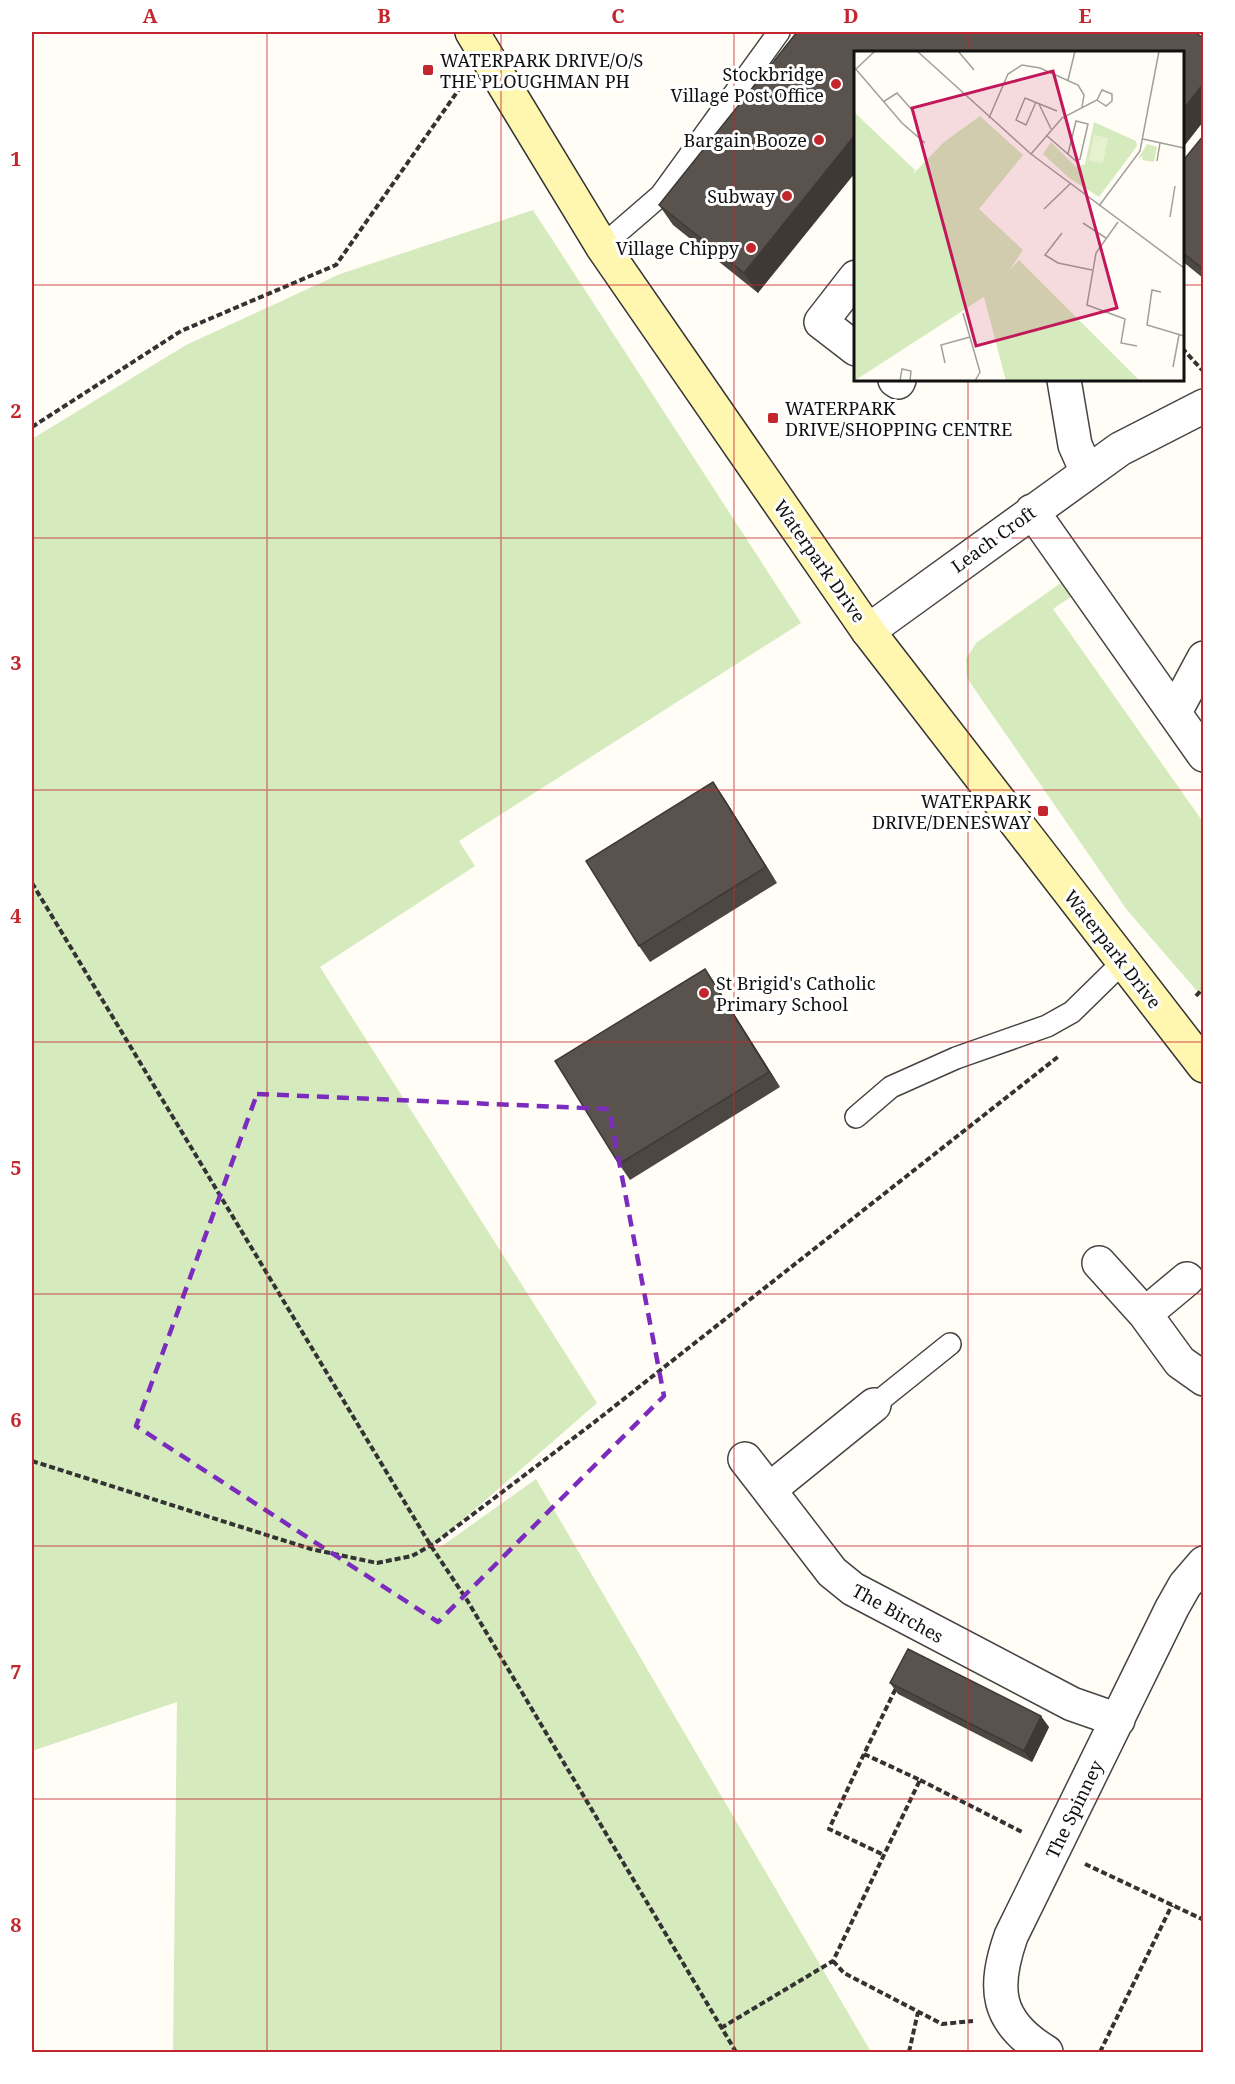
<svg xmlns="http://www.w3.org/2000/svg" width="1235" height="2084" viewBox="0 0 1235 2084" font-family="'Noto Serif',serif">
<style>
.green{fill:#d5ebbd}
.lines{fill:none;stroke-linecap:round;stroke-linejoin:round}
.lane-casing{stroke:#444;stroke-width:24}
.street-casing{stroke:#444;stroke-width:36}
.secondary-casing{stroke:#333;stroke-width:36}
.path{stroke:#333;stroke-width:4;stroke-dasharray:6 3;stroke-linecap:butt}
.lane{stroke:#fff;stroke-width:21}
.street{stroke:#fff;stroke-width:33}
.secondary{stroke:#fff6b0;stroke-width:33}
.wall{fill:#4d4742}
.shaded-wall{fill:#3f3936}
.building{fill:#5a524d;stroke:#3f3936;stroke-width:1.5}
.marked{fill:none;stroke:#7b2cbf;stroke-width:4.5;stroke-dasharray:12 8;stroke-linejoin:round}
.grid{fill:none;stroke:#c4262e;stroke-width:1.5;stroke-opacity:0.55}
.poi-dot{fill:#c4262e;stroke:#fff;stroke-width:2}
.labels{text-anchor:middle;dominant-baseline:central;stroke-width:6;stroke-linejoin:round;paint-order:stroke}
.poi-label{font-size:18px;fill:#111;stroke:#fff;text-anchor:end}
.street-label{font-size:18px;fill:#111;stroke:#fff}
.inset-road{fill:none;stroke:#a09f9a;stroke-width:1.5}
.view{fill:#c2185b;fill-opacity:0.15;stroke:#c2185b;stroke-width:3}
.inset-edge{fill:none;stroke:#111;stroke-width:3}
.neatline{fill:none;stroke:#c4262e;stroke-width:2}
.grid-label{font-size:20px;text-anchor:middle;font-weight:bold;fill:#c4262e}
</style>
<rect width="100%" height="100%" fill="#fffdf5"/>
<!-- green -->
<path class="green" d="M533 210 801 623 459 841 475 866 320 967 597 1403 428 1550 442 1546 536 1479 871 2052H173L177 1702 32 1751V439L186 345 340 274Z
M1065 580 1075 594 1053 609 1203 822V998L1127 910 967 678 966 659 976 643Z"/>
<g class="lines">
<!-- lane casing -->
<g class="lane-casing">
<path id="lane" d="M602 246 661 195 779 32
M856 1117 891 1087 956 1058 1047 1026 1072 1012 1123 962
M874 1405 950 1344"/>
</g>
<!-- street casing -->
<g class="street-casing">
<path id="street" d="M856 277 821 322 856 349
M895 380 898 382 899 380
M1064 380 1075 445 1087 472
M1032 511 1204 755
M868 631 1120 449 1204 406
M1175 712 1204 658
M1099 1263 1145 1314 1187 1279
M1145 1314 1180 1362 1204 1379
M874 1405 769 1490 832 1572 853 1589 1072 1704 1118 1720
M745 1459 769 1490
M1046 2052C995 2021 993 1988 1011 1936L1172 1608 1185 1585 1204 1563"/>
</g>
<!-- secondary casing -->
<g class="secondary-casing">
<path id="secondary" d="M472 32 602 246 868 631 1204 1066"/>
</g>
<!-- path -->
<path class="path" d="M1182 348 1202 370
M32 427 181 331 336 265 462 85
M32 883 431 1546 467 1600 736 2052
M1196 996 1204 987
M32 1461 311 1549 377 1563 412 1556 435 1543 592 1424 1059 1056
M864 1754 829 1829 884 1855
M920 1780 1022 1832
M1085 1864 1204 1920
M833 1961 844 1973 942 2024 973 2021
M721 2028 833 1961 920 1780 864 1754 897 1686
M909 2052 918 2012
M1100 2052 1172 1905"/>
<!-- lane -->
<use href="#lane" class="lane"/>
<!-- street -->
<use href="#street" class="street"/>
<!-- secondary -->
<use href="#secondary" class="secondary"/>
</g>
<!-- wall -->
<path class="wall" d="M797 32H1195L1182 52H855L758 293 673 225 659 205Z
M1203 136V278L1182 261V162Z
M724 798 777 883 650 962 639 946Z
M705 969 716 985 780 1087 630 1180 619 1164Z
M890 1683 1049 1727 1032 1762 898 1694Z"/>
<!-- shaded-wall -->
<path class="shaded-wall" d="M1203 84V122L1182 149V111Z
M855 135V173L758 293 744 273Z
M713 782 724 798 777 883 766 867Z
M705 969 716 985 780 1087 769 1072Z
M1041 1716 1049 1727 1032 1762 1024 1751Z"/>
<!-- building -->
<path class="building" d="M797 32H1195L1203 38V84L1182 111V52H855V135L744 273 659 205Z
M1203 136V269L1182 252V162Z
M713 782 766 867 639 946 586 861Z
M705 969 769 1072 619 1164 555 1061Z
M908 1649 1041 1716 1024 1751 890 1683Z"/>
<!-- marked area -->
<path class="marked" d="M257 1094 609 1109 664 1396 438 1622 136 1426Z"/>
<!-- grid -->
<path class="grid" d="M267 32V2052M501 32V2052M734 32V2052M968 32V52M32 285H856M1182 285H1204M968 380V2052M32 538H1204M32 790H1204M32 1042H1204M32 1294H1204M32 1546H1204M32 1799H1204"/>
<!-- markers -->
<g class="poi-dot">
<rect x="422" y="64" width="12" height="12" rx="3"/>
<circle cx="836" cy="84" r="6"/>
<circle cx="819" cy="140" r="6"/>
<circle cx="787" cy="196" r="6"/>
<circle cx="751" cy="248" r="6"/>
<rect x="767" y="412" width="12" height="12" rx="3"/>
<rect x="1037" y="805" width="12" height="12" rx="3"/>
<circle cx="704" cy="993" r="6"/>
</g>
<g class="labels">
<!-- poi labels -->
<g class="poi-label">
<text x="440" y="60" text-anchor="start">WATERPARK DRIVE/O/S<tspan x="440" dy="21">THE PLOUGHMAN PH</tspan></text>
<text x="824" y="74">Stockbridge<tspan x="824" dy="21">Village Post Office</tspan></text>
<text x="807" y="140">Bargain Booze</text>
<text x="775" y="196">Subway</text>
<text x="739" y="248">Village Chippy</text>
<text x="785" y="408" text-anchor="start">WATERPARK<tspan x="785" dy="21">DRIVE/SHOPPING CENTRE</tspan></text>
<text x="1031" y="801">WATERPARK<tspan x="1031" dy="21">DRIVE/DENESWAY</tspan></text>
<text x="716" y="983" text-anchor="start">St Brigid's Catholic<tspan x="716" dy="21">Primary School</tspan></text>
</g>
<!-- street labels -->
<g class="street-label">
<text transform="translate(993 539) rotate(-36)">Leach Croft</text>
<text transform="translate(820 561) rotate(55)">Waterpark Drive</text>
<text transform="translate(1113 949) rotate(52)">Waterpark Drive</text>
<text transform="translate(898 1613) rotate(29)">The Birches</text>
<text transform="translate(1074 1809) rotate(-64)">The Spinney</text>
</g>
</g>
<!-- overview -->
<g transform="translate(854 51)">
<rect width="330" height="330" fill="#fffdf5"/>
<path d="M0 61 61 119 59 123 90 91 126 65 169 104 125 158 169 199 155 220 165 209 286 330H152L130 246 0 330ZM240 71 282 90 283 95 245 146 215 127 189 103 197 91 222 116 231 113ZM293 93 303 96 300 111 288 109 289 105 284 108Z" fill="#d5ebbd"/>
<path d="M240 84 254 87 249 112 235 110Z" fill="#e6f2cf"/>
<path class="inset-road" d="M63 0 177 103 330 217M104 0 120 19M0 16 48 72 71 92M2 18 21 0M214 29 221 0M29 51 43 42 59 60M182 51 172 74 162 69 171 47 203 60M185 53 197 78M135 67 154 23 168 14 186 17 224 34 230 44 228 56M192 84 222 110 226 108 234 73 222 70 214 103M289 88 330 97M177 103 208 67 243 49 248 39 258 43V50L252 55 243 49M303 110 306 92M245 155 286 100 305 0M190 158 216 133M316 166 321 135M264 171 242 202 233 254 271 268 267 292 283 295M229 172 252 187M208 182 191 204 204 212 238 219M307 241 298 239 293 274 330 285M109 262 126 321 121 330M91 312 87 294 116 286M319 316 325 284M46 330 48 318 57 320 56 330"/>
<path class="view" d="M199 20 263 257 122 295 58 57Z"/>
<rect width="330" height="330" class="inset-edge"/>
</g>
<!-- border -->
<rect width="1235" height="2084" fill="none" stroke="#ffffff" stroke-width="66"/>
<rect x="33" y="33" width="1169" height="2018" class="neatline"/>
<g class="grid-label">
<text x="150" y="23">A</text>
<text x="384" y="23">B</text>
<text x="618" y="23">C</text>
<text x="851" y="23">D</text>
<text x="1085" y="23">E</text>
<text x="16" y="166">1</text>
<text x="16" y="418">2</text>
<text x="16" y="670">3</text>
<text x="16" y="923">4</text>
<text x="16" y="1175">5</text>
<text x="16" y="1427">6</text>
<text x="16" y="1679">7</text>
<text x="16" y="1932">8</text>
</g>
</svg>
